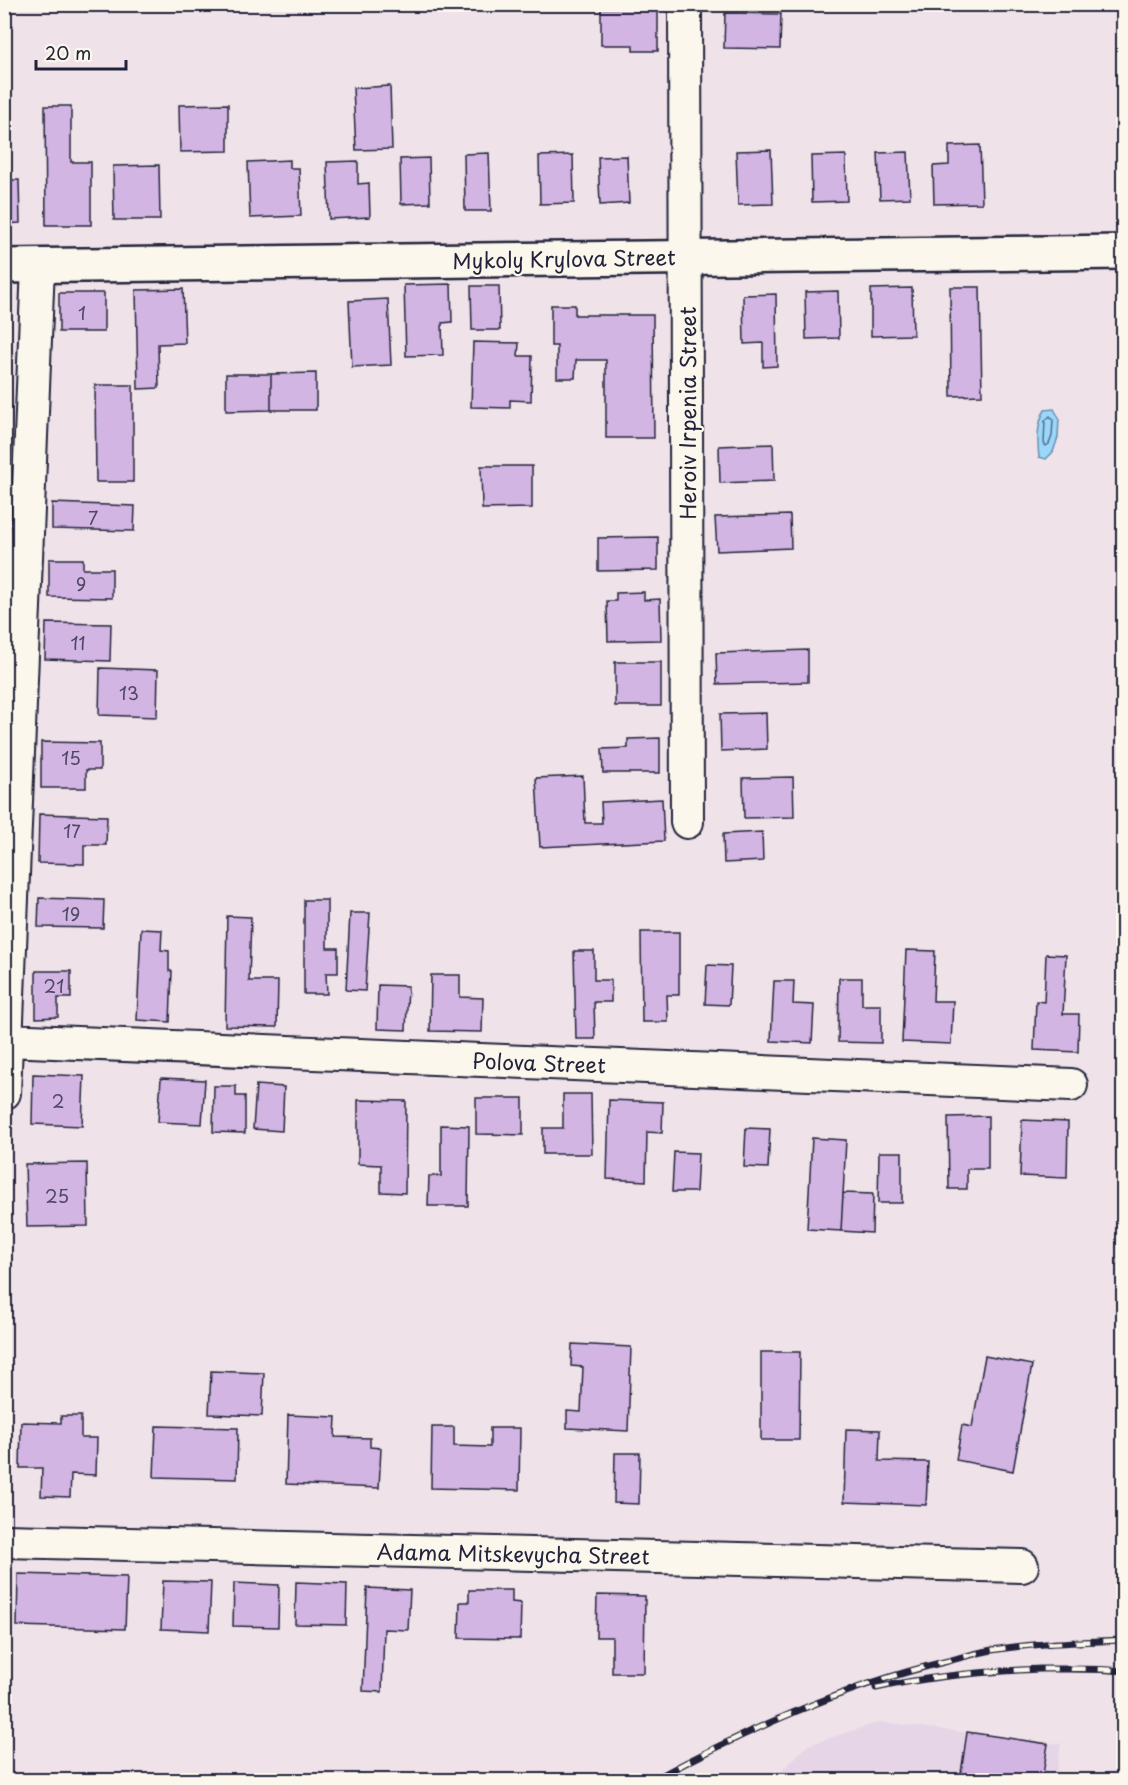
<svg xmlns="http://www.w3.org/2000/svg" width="1128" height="1785" viewBox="0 0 1128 1785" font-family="'Playpen Sans',sans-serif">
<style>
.built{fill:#e6d5e7}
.water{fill:#9bd7fb;stroke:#6b8fae;stroke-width:1.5}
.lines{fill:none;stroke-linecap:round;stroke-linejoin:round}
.shore{stroke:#526a88;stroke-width:1.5}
.building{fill:#d2b5e3;stroke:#22223b;stroke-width:1.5}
.minor-casing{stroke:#22223b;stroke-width:36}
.tertiary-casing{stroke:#22223b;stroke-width:38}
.minor{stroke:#fbf7ec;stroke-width:32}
.tertiary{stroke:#fbf7ec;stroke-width:33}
.rail-casing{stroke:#22223b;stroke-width:7}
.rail{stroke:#fbf7ec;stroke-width:4.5;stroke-dasharray:14;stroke-linecap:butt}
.labels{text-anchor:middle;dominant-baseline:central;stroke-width:4.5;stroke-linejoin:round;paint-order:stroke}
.number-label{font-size:18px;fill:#4e4765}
.street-label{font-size:21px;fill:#22223b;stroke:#fbf7ec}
</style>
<rect width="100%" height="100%" fill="#efe3e9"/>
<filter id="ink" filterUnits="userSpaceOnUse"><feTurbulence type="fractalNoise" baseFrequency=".0167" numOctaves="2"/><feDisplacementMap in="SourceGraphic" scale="12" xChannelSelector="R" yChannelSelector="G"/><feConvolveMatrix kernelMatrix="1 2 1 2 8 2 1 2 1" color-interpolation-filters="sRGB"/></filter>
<g filter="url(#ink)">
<!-- built -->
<path class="built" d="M880 1722 1061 1744 1055 1780H772L808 1745Z"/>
<!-- water -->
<path class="water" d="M1054 409 1059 418 1058 437 1053 452 1046 459 1039 457C1037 441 1037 423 1045 410Z"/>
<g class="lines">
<!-- shore -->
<path class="shore" d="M1050 416 1053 420 1052 436 1049 444 1046 446 1044 443 1045 421Z"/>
</g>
<!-- building -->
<path class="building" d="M658 7V51H633V45H601V8Z
M725 13 781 14 780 49 724 48Z
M390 86 392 149 356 150 353 88Z
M228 104V151L180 152 179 105Z
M45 106H71V162H91V225H46Z
M980 145 982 203 934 204 933 166 949 165V146Z
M771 150 773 204 738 205 736 151Z
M908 152 910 198 880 199 878 153Z
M489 153 491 211H465L464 154Z
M573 155 574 203 540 204 539 156Z
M846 155 847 201 812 202 811 156Z
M627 156 629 203 600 205 598 157Z
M429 158 430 203 401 204 400 159Z
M290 160V168H299L301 216 250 218 248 162Z
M358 161V184L369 183 370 217 329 219 327 162Z
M159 165 160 220H114L113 166Z
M4 180H19L20 223 4 224Z
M451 284 452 322 442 323 443 355 406 356 404 285Z
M471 286H499L500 330H472Z
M4 287H6L4 385Z
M950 287H980L982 395 951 396Z
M912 288 913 335 871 336V289Z
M183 289 185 343 158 344 159 388 138 389 136 290Z
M838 291 839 338 806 339 805 292Z
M59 293H104V332H59Z
M776 294 777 366 763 367V343L744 344 743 295Z
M388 299 391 365 352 367 349 301Z
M551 305H575V315H653L654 438H606V360H576L575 378H557V346H551Z
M473 342 519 343 518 356H532L531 401 510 400V408L471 407Z
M316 373V410H271V374Z
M226 374H271V410L226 411Z
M95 385H133V482H96Z
M773 444 774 481 720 483 719 446Z
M481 466H532V508L482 509Z
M52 503 135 506 134 531 52 529Z
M790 515 791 548 717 551 715 517Z
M658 537V570L598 571V538Z
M49 559H83V569H112V598L49 597Z
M644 592V600L660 599 661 640 608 641 607 601H616V593Z
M46 623 111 624 110 661 45 659Z
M808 650V682L717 684 716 653Z
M615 662H661V706H615Z
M100 668 158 670 157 717 99 715Z
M766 713 767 749 721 751 720 714Z
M660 738V773H603L602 749 628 748V739Z
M41 742 100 743V770H86V788H41Z
M583 776 585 823H602L601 802 662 799 664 841 540 847 536 778Z
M793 777 794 817 744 818 743 778Z
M39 814 107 816 106 845H84V864L38 863Z
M762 832 763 861 724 863 723 834Z
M39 898 104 900 103 928 38 927Z
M304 900H327V948H338V973H326L327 994H304Z
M350 913H370L365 991 346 990Z
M227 916 251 917 249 981H278L277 1027 225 1026Z
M141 929 162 930 161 950 169 951V971H172L170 1022 137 1020Z
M641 932H679V995H667L668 1022H642Z
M906 950 935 951 933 1001H953L951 1044 902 1042Z
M574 951H594V980H611V1002H594L595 1039H576Z
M1046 954 1066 955 1063 1014H1079L1078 1052 1034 1050 1036 1001 1044 1002Z
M707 965 731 966 729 1005 705 1004Z
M36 971H71V998H58V1017L36 1018Z
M431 975H460V997L483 998 482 1032 430 1031Z
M839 978H862V1005H881V1043L838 1042Z
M774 981H794L793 1004 814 1005 812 1043 771 1041Z
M378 985 408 986 406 1030 377 1029Z
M33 1074 84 1076 82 1126 32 1124Z
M161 1078 205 1080 202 1124 158 1122Z
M256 1085 284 1087 282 1131 253 1129Z
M214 1086H236V1096H245V1133L213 1132Z
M563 1094H591L592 1154H543V1128H563Z
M476 1098H523V1135L476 1134Z
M358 1100 406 1101 405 1193 381 1192V1165L358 1164Z
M609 1100 663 1102 662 1133 647 1132 646 1181 607 1179Z
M988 1116V1169H967V1189H949L948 1117Z
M1022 1120 1068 1122 1067 1178 1020 1176Z
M441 1125 469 1126 468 1206H428L429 1176H441Z
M746 1128 770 1129 768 1168 744 1167Z
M812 1138 846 1140 841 1231 807 1229Z
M674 1152 698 1153 696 1192H672Z
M879 1152H902V1203H878Z
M87 1163 88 1226 27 1227 25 1164Z
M843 1193 873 1194 872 1233 841 1231Z
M572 1344 631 1347 628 1431 567 1428V1411L581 1412 583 1367 571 1366Z
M761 1352H800L799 1440H761Z
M985 1356 1032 1365 1013 1471 956 1460 962 1425 972 1427Z
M211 1371 264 1373 262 1416 209 1414Z
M288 1415 336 1417 335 1437 370 1438V1447L381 1448 379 1488 286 1484Z
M61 1416H81V1438H97L96 1475 71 1474 70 1497 41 1496 42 1468H20L21 1422 61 1423Z
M156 1426 238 1428 237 1479 154 1477Z
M432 1427H454V1446L490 1447V1428H520L519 1490 431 1488Z
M846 1429 880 1430 879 1461 928 1462 926 1505 844 1502Z
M615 1453H640L639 1504 614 1503Z
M18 1574 127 1577 125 1629 17 1626Z
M163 1581 211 1582 209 1631 161 1629Z
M296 1582 347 1584 346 1625 295 1624Z
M234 1583 279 1585 278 1627 233 1626Z
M367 1588 410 1590 408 1630 384 1629 382 1692 363 1691Z
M469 1590H512V1602L521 1603 520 1639 459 1638 460 1602H469Z
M597 1595 645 1596 644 1673H612V1637H596Z
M967 1732 1048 1744 1042 1780H960Z"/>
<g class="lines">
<!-- minor casing -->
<g class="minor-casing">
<path id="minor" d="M685 4 687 822
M6 1040 1071 1085
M4 1093 38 266
M4 1541 1022 1566"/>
</g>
<!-- tertiary casing -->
<g class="tertiary-casing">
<path id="tertiary" d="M4 266 1124 252"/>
</g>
<!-- minor -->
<use href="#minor" class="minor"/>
<!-- tertiary -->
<use href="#tertiary" class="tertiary"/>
<!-- rail casing -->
<g class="rail-casing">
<path id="rail" d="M876 1688C930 1676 985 1671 1041 1669 1069 1669 1096 1668 1124 1671
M653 1780C747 1730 844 1686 948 1661 962 1657 977 1653 992 1650 1035 1643 1080 1642 1124 1640"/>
</g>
<!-- rail -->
<use href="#rail" class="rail"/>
</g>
</g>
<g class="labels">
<!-- number labels -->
<g class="number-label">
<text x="82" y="312">1</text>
<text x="93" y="517">7</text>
<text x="81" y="583">9</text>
<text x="78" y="642">11</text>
<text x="129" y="692">13</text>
<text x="71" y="757">15</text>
<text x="72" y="830">17</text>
<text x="71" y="913">19</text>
<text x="54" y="985">21</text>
<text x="58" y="1100">2</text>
<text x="57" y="1195">25</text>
</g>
<!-- street labels -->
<g class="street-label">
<text transform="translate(564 258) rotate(-1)">Mykoly Krylova Street</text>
<text transform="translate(687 413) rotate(-90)">Heroiv Irpenia Street</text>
<text transform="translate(539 1062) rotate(2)">Polova Street</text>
<text transform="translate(513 1553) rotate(1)">Adama Mitskevycha Street</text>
</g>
</g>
<!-- margin -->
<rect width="1128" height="1785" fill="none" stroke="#fbf7ec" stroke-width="24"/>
<rect x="12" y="12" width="1104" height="1761" fill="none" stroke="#22223b" stroke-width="2" filter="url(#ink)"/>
<!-- scale -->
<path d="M36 60v9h90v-9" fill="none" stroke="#22223b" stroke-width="3"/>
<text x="45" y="60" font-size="18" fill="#22223b" stroke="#fbf7ec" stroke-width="4.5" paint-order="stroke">20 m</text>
</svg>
